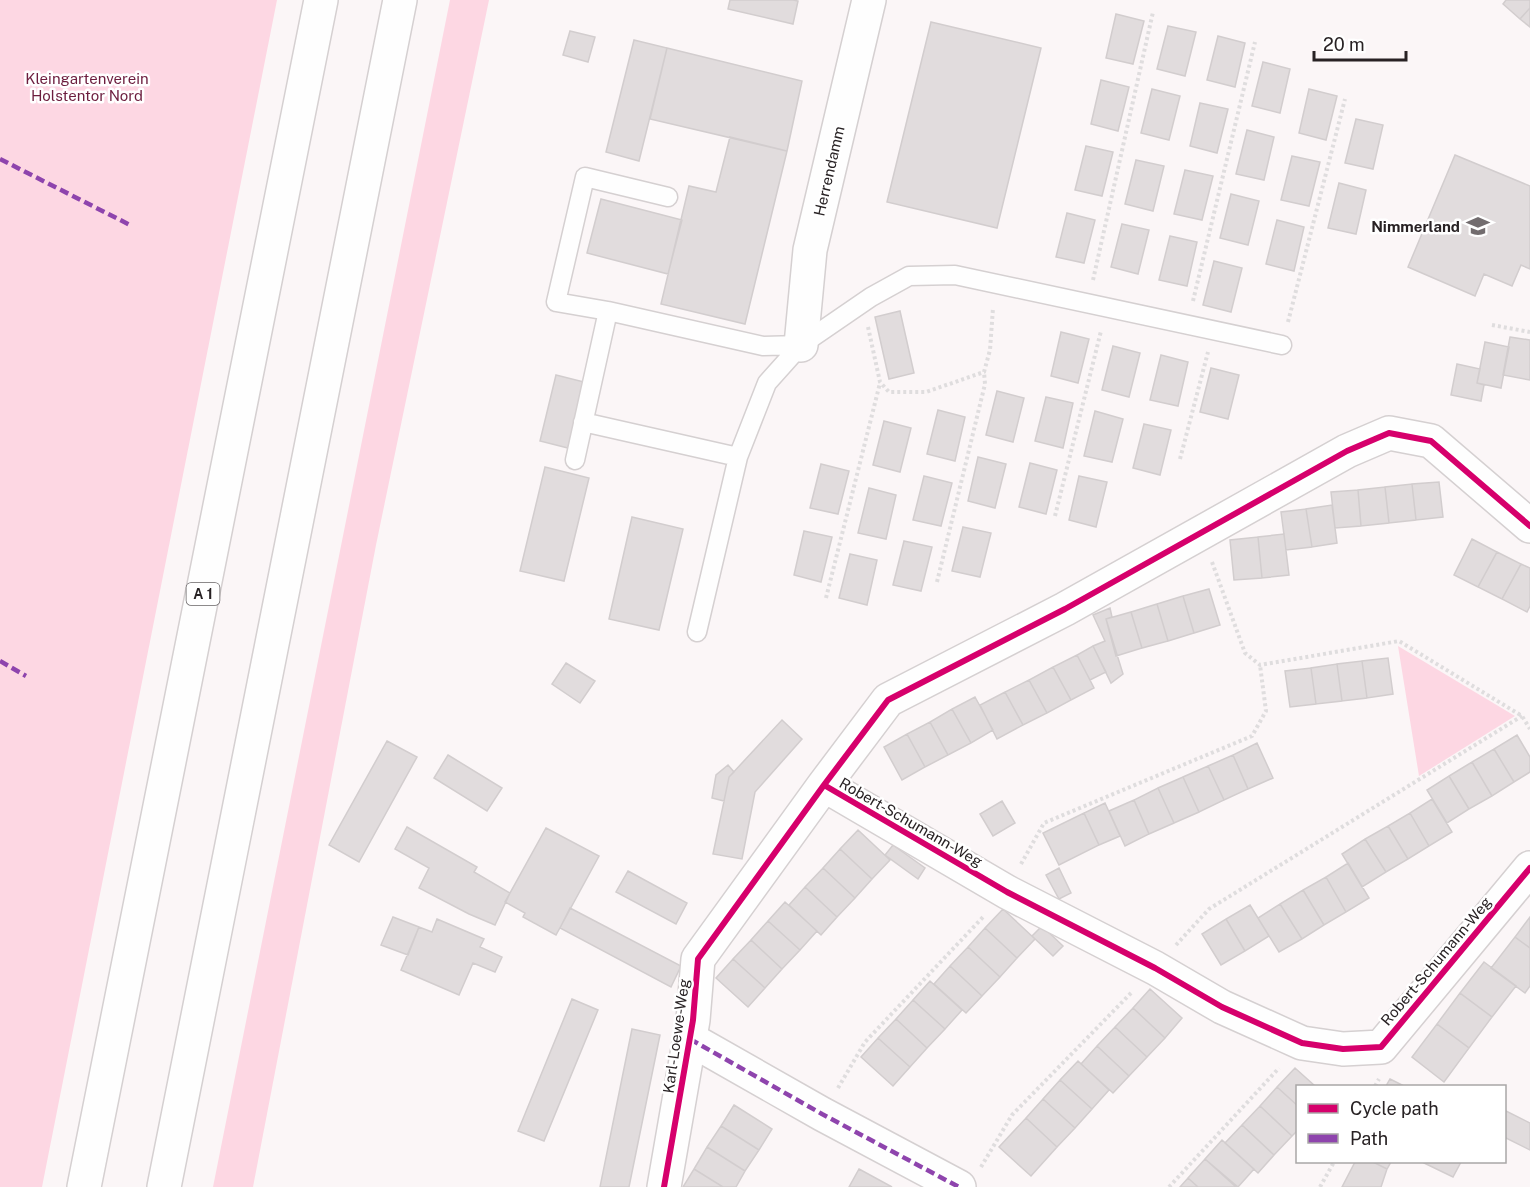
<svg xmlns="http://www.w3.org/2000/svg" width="1530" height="1187" viewBox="0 0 1530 1187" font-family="'Public Sans',sans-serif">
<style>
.green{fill:#fdd7e3}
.building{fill:#e1dcdd;stroke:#d2cdce;stroke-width:1.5}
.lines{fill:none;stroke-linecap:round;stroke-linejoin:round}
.service-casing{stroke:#d5d0d1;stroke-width:21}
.minor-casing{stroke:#d5d0d1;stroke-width:36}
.motorway-casing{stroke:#d5d0d1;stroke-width:36}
.path{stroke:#dfddde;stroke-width:4;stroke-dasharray:3 3;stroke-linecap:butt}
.service{stroke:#fefefe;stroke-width:18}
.minor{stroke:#fefefe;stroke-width:33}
.motorway{stroke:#fefefe;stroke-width:33}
.quiet{stroke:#8e44ad;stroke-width:4.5;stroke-dasharray:9 4.5;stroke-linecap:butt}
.cycleway-casing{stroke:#fff;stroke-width:10}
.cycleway{stroke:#d6006c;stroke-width:6}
.labels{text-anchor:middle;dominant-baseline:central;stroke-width:5;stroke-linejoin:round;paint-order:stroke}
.shield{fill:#fff;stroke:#686466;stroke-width:1.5}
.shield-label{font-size:14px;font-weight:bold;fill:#282224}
.park-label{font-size:15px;fill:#6c1d3e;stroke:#fff}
.street-label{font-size:15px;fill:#282224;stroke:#fff}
.poi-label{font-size:15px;font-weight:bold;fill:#282224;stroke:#fff;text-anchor:end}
</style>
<rect width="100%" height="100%" fill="#fbf6f7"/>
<!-- green -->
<path class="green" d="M0 0H277L42 1187H0Z
M450 0H489L376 545 253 1187H213Z
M1398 646 1515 716 1419 776Z"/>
<!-- building -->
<path class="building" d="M730 0H793L798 1 793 24 728 9Z
M1506 0H1530V8L1520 19 1503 4Z
M1530 8V27L1520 19Z
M1116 14 1144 21 1133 64 1106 58Z
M931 22 1041 48 997 228 887 202Z
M1168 26 1196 32 1185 76 1157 69Z
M570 31 595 37 588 62 563 55Z
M1218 36 1245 43 1235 87 1207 80Z
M634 40 667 48 639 161 606 152Z
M667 48 802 81 787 151 650 119Z
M1263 62 1290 69 1280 113 1252 106Z
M1101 80 1129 87 1118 131 1091 124Z
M1152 89 1180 96 1169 140 1141 133Z
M1309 89 1337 96 1326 140 1299 133Z
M1200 103 1228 109 1217 153 1190 146Z
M1356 119 1383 125 1373 169 1345 163Z
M1247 130 1274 137 1264 180 1236 174Z
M730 137 787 151 745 324 661 304 689 186 716 192Z
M1086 146 1113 152 1102 196 1075 190Z
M1455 155 1530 186V269L1521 265 1512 286 1484 274 1475 296 1408 267Z
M1292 156 1320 162 1309 206 1281 200Z
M1136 160 1164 166 1153 211 1125 204Z
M1185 170 1213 176 1202 220 1174 214Z
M1339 183 1366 190 1356 234 1328 228Z
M1231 194 1259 201 1248 245 1220 238Z
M601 199 682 220 668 274 587 253Z
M1067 213 1095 220 1084 263 1056 257Z
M1277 220 1304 227 1294 271 1266 264Z
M1122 224 1149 230 1138 274 1111 267Z
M1170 236 1197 242 1187 286 1159 280Z
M1214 261 1242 268 1231 312 1203 305Z
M900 311 914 373 889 379 875 317Z
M1061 332 1089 339 1078 383 1051 376Z
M1510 337 1530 340V380L1503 375Z
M1485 342 1509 347 1501 388 1477 383Z
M1113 346 1140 353 1129 397 1102 390Z
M1161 355 1188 362 1178 406 1150 400Z
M1457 364 1480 369 1477 383 1484 385 1481 401 1451 395Z
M1211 368 1239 375 1228 419 1200 412Z
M556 375 584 382 568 448 540 441Z
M997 391 1024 398 1013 442 986 435Z
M1046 397 1073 403 1063 448 1035 441Z
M938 410 965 417 955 461 927 454Z
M1095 411 1123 419 1112 462 1084 456Z
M884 421 911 428 900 472 873 465Z
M1144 424 1171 430 1160 475 1133 468Z
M978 457 1006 464 995 508 968 501Z
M1030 463 1057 470 1046 514 1019 507Z
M821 464 849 471 838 514 810 508Z
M545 467 589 478 564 581 520 571Z
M924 476 952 483 941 526 913 520Z
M1079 476 1107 482 1096 527 1069 520Z
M1439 482 1443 517 1416 520 1412 484Z
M1412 484 1416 520 1389 523 1385 487Z
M1385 487 1389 523 1361 526 1358 490Z
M869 488 896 495 886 539 858 533Z
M1358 490 1361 526 1335 528 1331 492Z
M1332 505 1337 543 1312 547 1306 509Z
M1306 509 1312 547 1286 550 1281 512Z
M632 517 683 529 659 630 609 619Z
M963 527 991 533 980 577 952 571Z
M804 531 832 537 821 582 794 575Z
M1284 534 1289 575 1262 578 1258 537Z
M1258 537 1262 578 1234 580 1230 540Z
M1472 539 1497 552 1478 587 1454 575Z
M904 541 932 547 921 591 893 585Z
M1497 552 1521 564 1502 599 1478 587Z
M850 554 877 560 867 605 839 598Z
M1521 564 1530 568V606L1527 612 1502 599Z
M1209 589 1220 625 1194 633 1183 596Z
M1183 596 1194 633 1168 641 1157 604Z
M1157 604 1168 641 1142 648 1131 612Z
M1110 608 1112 617 1106 619 1123 674 1111 683 1093 646 1105 641 1093 615Z
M1131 612 1142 648 1116 656 1106 619Z
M1093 646 1106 672 1090 680 1077 655Z
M1077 655 1094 688 1071 700 1053 667Z
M1388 658 1393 694 1367 698 1362 661Z
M1362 661 1367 698 1342 701 1337 664Z
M566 663 595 681 580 703 552 684Z
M1337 664 1342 701 1316 704 1311 668Z
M1053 667 1071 700 1047 713 1029 680Z
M1311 668 1316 704 1290 707 1285 671Z
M1029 680 1047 713 1023 725 1005 692Z
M1005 692 1023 725 997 739 980 705Z
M975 697 993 730 971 743 952 709Z
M952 709 971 743 948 755 930 722Z
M782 720 802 739 755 792 742 859 713 854 729 777Z
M930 722 948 755 925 767 907 734Z
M907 734 925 767 902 780 884 747Z
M1517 735 1530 757V772L1514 782 1494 749Z
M387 741 417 757 359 862 329 845Z
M1257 743 1273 778 1248 789 1233 755Z
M1494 749 1514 782 1492 796 1472 762Z
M448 755 502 788 487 811 434 778Z
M1233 755 1248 789 1224 800 1208 766Z
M1472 762 1492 796 1469 809 1449 776Z
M728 765 734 772 729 777 724 801 712 798 716 775Z
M1208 766 1224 800 1199 812 1183 777Z
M1449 776 1469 809 1447 823 1427 790Z
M1183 777 1199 812 1174 823 1158 788Z
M1158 788 1174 823 1149 834 1134 800Z
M1432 799 1452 832 1429 846 1410 813Z
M1134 800 1149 834 1125 846 1109 811Z
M1002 801 1015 823 993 836 980 814Z
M1105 803 1120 836 1099 845 1084 813Z
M1084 813 1099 845 1059 865 1043 833Z
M1410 813 1429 846 1408 859 1388 826Z
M1388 826 1408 859 1386 872 1365 839Z
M407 827 477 867 474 872 510 893 495 925 469 914 419 888 429 868 395 849Z
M546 828 599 856 556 935 523 917 525 913 505 902Z
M858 830 890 860 872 879 840 849Z
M1365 839 1386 872 1362 887 1342 854Z
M893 845 925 868 918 879 885 855Z
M840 849 872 879 855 898 823 868Z
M1348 863 1369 898 1346 912 1326 877Z
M823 868 855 898 837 917 805 887Z
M1059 868 1071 893 1059 899 1046 875Z
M628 871 687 903 676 924 616 892Z
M1326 877 1346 912 1324 925 1303 890Z
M805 887 837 917 821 935 789 905Z
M1303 890 1324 925 1302 939 1280 904Z
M785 902 817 931 800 950 768 921Z
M1280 904 1302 939 1279 952 1258 918Z
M1250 905 1269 936 1245 951 1226 919Z
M570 908 681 966 671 987 560 928Z
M1003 909 1035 939 1017 958 985 928Z
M393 917 419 927 408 955 381 945Z
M1530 917V948L1515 937Z
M437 919 484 939 480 947 502 957 495 972 473 963 459 995 401 970 419 927 432 932Z
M1226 919 1245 951 1221 965 1202 934Z
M768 921 800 950 782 969 751 940Z
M1042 926 1063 946 1053 956 1032 936Z
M985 928 1017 958 1000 977 968 947Z
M1515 937 1530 948V986L1525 993 1491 968Z
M751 940 782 969 765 988 733 959Z
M968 947 1000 977 982 996 950 966Z
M733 959 765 988 748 1007 716 978Z
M1484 962 1516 986 1492 1017 1460 993Z
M950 966 982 996 966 1013 934 984Z
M930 981 962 1010 945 1029 913 1000Z
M1150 989 1182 1018 1165 1038 1133 1008Z
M1460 993 1492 1017 1469 1048 1437 1024Z
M572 999 598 1010 544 1141 518 1131Z
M913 1000 945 1029 927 1048 896 1019Z
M1133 1008 1165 1038 1147 1057 1115 1027Z
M896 1019 927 1048 910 1067 878 1038Z
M1437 1024 1469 1048 1444 1082 1412 1057Z
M1115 1027 1147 1057 1129 1076 1097 1046Z
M632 1029 660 1035 629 1187H600Z
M878 1038 910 1067 893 1086 861 1057Z
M1097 1046 1129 1076 1113 1093 1081 1064Z
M1078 1061 1109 1090 1092 1109 1060 1080Z
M1295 1068 1315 1086H1298V1106L1277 1087Z
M1390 1079 1404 1086H1386Z
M1060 1080 1092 1109 1075 1128 1043 1099Z
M1277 1087 1298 1106V1130L1292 1136 1260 1106Z
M1043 1099 1075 1128 1057 1147 1026 1118Z
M734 1105 772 1129 759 1150 721 1126Z
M1260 1106 1292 1136 1274 1155 1242 1125Z
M1504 1110 1530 1123V1150L1504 1137Z
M1026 1118 1057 1147 1031 1176 999 1147Z
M1242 1125 1274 1155 1258 1173 1225 1143Z
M721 1126 759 1150 745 1171 707 1147Z
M1222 1140 1254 1169 1238 1187 1205 1159Z
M707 1147 745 1171 736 1187H723L694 1169Z
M1205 1159 1236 1187H1198L1188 1178Z
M1355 1162H1373L1387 1169 1381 1187H1342Z
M1373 1162H1391L1387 1169Z
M1422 1162H1461L1453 1177Z
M694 1169 723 1187H683Z
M859 1169 892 1187H849Z
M1188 1178 1198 1187H1180Z"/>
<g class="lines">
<!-- service casing -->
<g class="service-casing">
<path id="service" d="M668 197 585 177 556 302 608 311 763 346 801 345
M583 422 738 457
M575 460 608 311
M697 632 738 457 767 383 801 345 871 297 909 276 955 275 1282 345"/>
</g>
<!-- minor casing -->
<g class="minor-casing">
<path id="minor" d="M801 345 810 250 869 0
M824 785 1007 892 1155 968 1222 1007 1302 1043 1343 1049 1381 1047 1530 868
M690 1039 822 1114 959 1187
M664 1187 693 1020 698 959 824 785 888 700 1065 609 1347 451 1389 433 1431 441 1530 526"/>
</g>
<!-- motorway casing -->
<g class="motorway-casing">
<path id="motorway" d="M84 1187 321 0
M164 1187 400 0"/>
</g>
<!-- path -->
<path class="path" d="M1093 280 1153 12
M1193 301 1255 42
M1288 322 1345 99
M1492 325 1530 332
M868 327 880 382 889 392H926L984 372 990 350 993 308
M1180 459 1208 352
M1055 516 1101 331
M1212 562 1245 653 1260 665 1399 641 1522 716 1530 729
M937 582 985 384 984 372
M826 598 880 383
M1021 864 1044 823 1252 736 1266 711 1260 665
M1176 945 1209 909 1522 716
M1375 1086 1379 1079
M838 1088 865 1042 984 916
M981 1167 1012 1115 1132 992
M1169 1187 1279 1068
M1320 1187 1334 1162"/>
<!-- service -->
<use href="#service" class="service"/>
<!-- minor -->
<use href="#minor" class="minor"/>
<!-- motorway -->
<use href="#motorway" class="motorway"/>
<!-- quiet -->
<path class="quiet" d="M0 159 130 225
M0 661 26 676
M690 1039 822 1114 959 1187"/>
<!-- cycleway casing -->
<g class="cycleway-casing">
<path id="cycleway" d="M824 785 1007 892 1155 968 1222 1007 1302 1043 1343 1049 1381 1047 1530 868
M664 1187 693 1020 698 959 824 785 888 700 1065 609 1347 451 1389 433 1431 441 1530 526"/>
</g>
<!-- cycleway -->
<use href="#cycleway" class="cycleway"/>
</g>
<!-- icons -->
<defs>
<g id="school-bare" transform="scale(1.8)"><path d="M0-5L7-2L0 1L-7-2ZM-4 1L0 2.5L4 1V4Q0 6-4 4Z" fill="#726c6e" stroke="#fff" stroke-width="2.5" paint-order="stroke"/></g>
</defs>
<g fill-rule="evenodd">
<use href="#school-bare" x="1478" y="226"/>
</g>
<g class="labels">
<!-- shield labels -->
<rect class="shield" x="186.5" y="583" width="33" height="22" rx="4.5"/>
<g class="shield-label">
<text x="203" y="594">A 1</text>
</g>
<!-- park labels -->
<g class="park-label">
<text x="87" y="78">Kleingartenverein<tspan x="87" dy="17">Holstentor Nord</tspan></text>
</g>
<!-- street labels -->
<g class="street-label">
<text transform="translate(829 171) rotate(-77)">Herrendamm</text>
<text transform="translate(911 822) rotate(30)">Robert-Schumann-Weg</text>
<text transform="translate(1436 961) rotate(-50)">Robert-Schumann-Weg</text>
<text transform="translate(676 1036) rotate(-82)">Karl-Loewe-Weg</text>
</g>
<!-- poi labels -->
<g class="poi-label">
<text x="1460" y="226">Nimmerland</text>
</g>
</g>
<!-- legend -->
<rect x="1296" y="1085" width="210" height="78" fill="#ffffff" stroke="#a9a7a7" stroke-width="1.5"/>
<rect x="1308" y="1104" width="30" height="9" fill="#d6006c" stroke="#a9a7a7" stroke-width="1.5"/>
<text x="1350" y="1115" font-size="18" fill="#282224">Cycle path</text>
<rect x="1308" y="1134" width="30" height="9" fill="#8e44ad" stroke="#a9a7a7" stroke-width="1.5"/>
<text x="1350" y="1145" font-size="18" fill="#282224">Path</text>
<!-- scale -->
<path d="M1314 51v9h92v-9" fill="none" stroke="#282224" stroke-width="3"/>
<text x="1323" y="51" font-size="18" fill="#282224" stroke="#ffffff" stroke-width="4.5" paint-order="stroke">20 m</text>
</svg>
